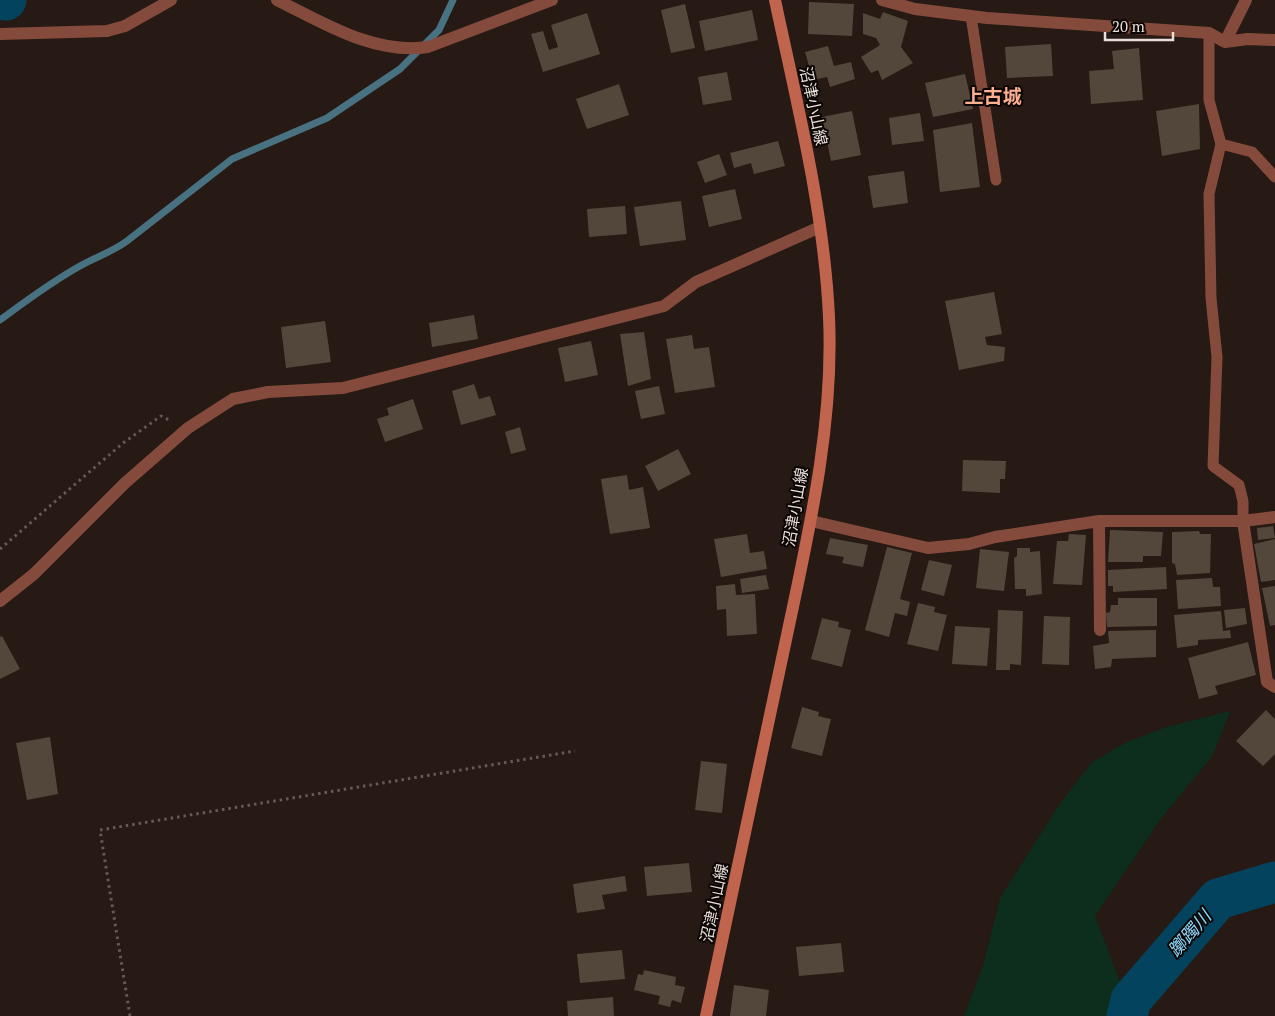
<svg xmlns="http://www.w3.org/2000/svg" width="1275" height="1016" viewBox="0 0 1275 1016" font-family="'PT Serif','Noto Sans JP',serif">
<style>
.green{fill:#0d2d1d}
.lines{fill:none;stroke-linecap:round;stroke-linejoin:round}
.stream{stroke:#487282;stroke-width:7}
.river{stroke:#03435d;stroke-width:41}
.building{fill:#53473b}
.path{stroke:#675a55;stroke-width:3;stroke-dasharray:2.5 4;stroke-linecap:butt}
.lane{stroke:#844b3d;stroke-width:11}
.street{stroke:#844b3d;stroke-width:12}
.secondary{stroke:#c0644e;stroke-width:12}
.labels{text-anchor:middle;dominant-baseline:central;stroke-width:4;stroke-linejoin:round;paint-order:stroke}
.street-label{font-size:16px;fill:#e8deda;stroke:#0b0604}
.water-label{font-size:18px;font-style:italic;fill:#8ed8fe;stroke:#0b0604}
.quarter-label{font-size:19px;font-weight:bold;fill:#fdb091;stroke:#0b0604}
</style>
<rect width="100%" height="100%" fill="#271913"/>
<!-- green -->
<path class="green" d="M1230 711 1213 755 1160 820 1095 916 1133 1016H964L983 966 1000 898 1059 805 1092 762 1127 742 1166 727Z"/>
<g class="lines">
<!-- stream -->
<path class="stream" d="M0 320C26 301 51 282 80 266 96 257 112 252 127 241L232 159 327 118 400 69 439 30 453 0"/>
<!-- river -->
<path class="river" d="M4 0H6
M1127 1016 1131 1000 1218 899 1275 882"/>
</g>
<!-- building -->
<path class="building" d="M809 2 854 4 852 36 808 34Z
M685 4 695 48 671 53 661 10Z
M752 10 758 40 705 51 699 21Z
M883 12 908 21 901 47 913 63 882 80 878 70 871 73 861 57 880 45 876 38 863 34V13L880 19Z
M587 13 600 54 543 72 531 34 543 31 549 50 558 47 551 25Z
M1051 44 1053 76 1007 78 1005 47Z
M828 46 834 66 851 62 855 79 830 87 827 77 813 80 805 52Z
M1139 48 1143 100 1091 104 1089 71 1114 69 1112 51Z
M727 72 732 100 703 105 698 77Z
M965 74 973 109 933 117 925 83Z
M619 84 629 115 587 129 576 99Z
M1199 104 1200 149 1162 156 1156 111Z
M852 111 861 155 831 161 822 117Z
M920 113 924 141 892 145 889 118Z
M972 123 980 187 940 192 933 130Z
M778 141 785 166 754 174 751 163 734 168 730 153Z
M719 154 727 175 705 183 697 162Z
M904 171 908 203 873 208 868 176Z
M735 189 742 219 709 227 702 196Z
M681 201 686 240 640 246 634 207Z
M625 206 627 234 589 237 587 209Z
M994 292 1002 334 985 337 987 345 1005 347 1004 361 959 370 945 301Z
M474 315 478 339 432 347 429 323Z
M325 321 331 362 286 368 281 327Z
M644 332 651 379 628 386 620 334Z
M692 335 694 349 709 347 715 387 675 393 666 339Z
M591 341 598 375 565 382 558 348Z
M474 384 479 399 490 396 496 415 461 425 452 391Z
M659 386 665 414 641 419 635 391Z
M413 399 423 429 385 442 377 419 389 415 387 408Z
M520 427 526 450 511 454 505 432Z
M678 449 691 474 658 491 645 466Z
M963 460 1006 461 1005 479H1000V493L962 491Z
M627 475 629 490 643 487 650 528 610 534 601 479Z
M1273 526 1275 538 1258 540 1257 528Z
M1110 530 1163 532 1161 556H1143V562H1108Z
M1199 531 1200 534H1211L1210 573 1177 575 1175 564 1172 563V532Z
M747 534 750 553 764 551 767 569 721 577 714 539Z
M1069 534 1086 535 1082 585 1053 584 1057 541H1068Z
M830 538 868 545 863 567 842 563 844 557 826 554Z
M1275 539V580L1261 582 1254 544Z
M887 547 912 553 900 599 910 602 907 616 895 613 889 637 865 630Z
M1017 548H1030V552L1040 551 1042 594 1026 596V589H1015L1014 558 1017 556Z
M980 549 1009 552 1004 591 976 588Z
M929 560 952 565 944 596 921 590Z
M1166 567 1167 589 1113 592V586H1108V570Z
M766 575 769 589 742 593 740 579Z
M1212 578 1213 587H1220L1221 606 1178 609 1176 580Z
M735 584 736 595 755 594 757 634 727 636 726 609 717 610 716 586Z
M1275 586V625L1270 626 1262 588Z
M1118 598H1157V626L1107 627 1106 613 1110 612 1111 605H1118Z
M918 603 935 607 934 612 947 615 938 651 907 644Z
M1245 608 1247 624 1226 628 1224 610Z
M998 610 1023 611 1021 665 1010 664V670H996Z
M1221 611 1223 631 1230 630 1231 638 1198 640V645L1177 648 1174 615Z
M1044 616 1070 617 1069 665 1042 664Z
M822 618 839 622 838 627 851 630 842 667 811 659Z
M955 626 990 628 987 666 952 664Z
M1156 630V657L1112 659 1111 667 1095 669 1093 646 1109 643 1108 631Z
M2 636 20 669 0 679V637Z
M1248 642 1256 675 1215 686 1218 694 1199 699 1188 658Z
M802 707 819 712 818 716 831 719 822 756 791 748Z
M1266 710 1275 719V754L1263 766 1236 741Z
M50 737 58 794 27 800 16 743Z
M701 761 727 764 722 813 695 810Z
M689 863 692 892 647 896 644 867Z
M625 876 627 891 602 895 605 909 577 913 573 884Z
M841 943 844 972 799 976 796 947Z
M622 950 625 979 580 983 577 954Z
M644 970 676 977 675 985 685 987 681 1003 672 1000 670 1007 658 1004 660 996 634 990 638 974 643 975Z
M734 985 769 990 766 1016H730Z
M613 997 614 1016H568L567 1001Z"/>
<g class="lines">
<!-- path -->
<path class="path" d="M0 549 123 443 161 416 171 421
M130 1016 100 830 575 751"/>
<!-- lane -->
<path class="lane" d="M971 16 996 180
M1209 33V100L1221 144
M1243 521V501L1239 485 1213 466 1217 357 1211 298 1209 194 1221 144 1252 152 1275 177"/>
<!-- street -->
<path class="street" d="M277 0C324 23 374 55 428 47L552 0
M882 0 915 9 987 18 1209 33 1225 42 1248 39 1275 40
M0 34 107 31 125 26 171 0
M1225 42 1246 0
M811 521 928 548 969 544 995 537 1099 521H1243L1275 517
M1099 521 1100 630
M1243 521 1267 682 1275 687
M0 601 34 574 125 483 188 428 233 399 268 392 343 388 664 306 696 282 820 227"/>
<!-- secondary -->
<path class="secondary" d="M706 1016C734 889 761 762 787 635 809 531 834 424 829 317 824 210 797 104 775 0"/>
</g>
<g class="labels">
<!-- street labels -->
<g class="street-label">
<text transform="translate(814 106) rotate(78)">沼津小山線</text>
<text transform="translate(795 507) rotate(-80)">沼津小山線</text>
<text transform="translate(714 903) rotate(-78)">沼津小山線</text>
</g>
<!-- water labels -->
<g class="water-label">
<text transform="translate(1189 933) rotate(-49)">躑躅川</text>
</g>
<!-- quarter labels -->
<g class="quarter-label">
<text x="993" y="95">上古城</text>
</g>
</g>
<!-- scale -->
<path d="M1105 32v8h68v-8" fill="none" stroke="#e8deda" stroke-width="2.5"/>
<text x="1112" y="32" font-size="15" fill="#e8deda" stroke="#0b0604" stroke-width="4" paint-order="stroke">20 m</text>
</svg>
